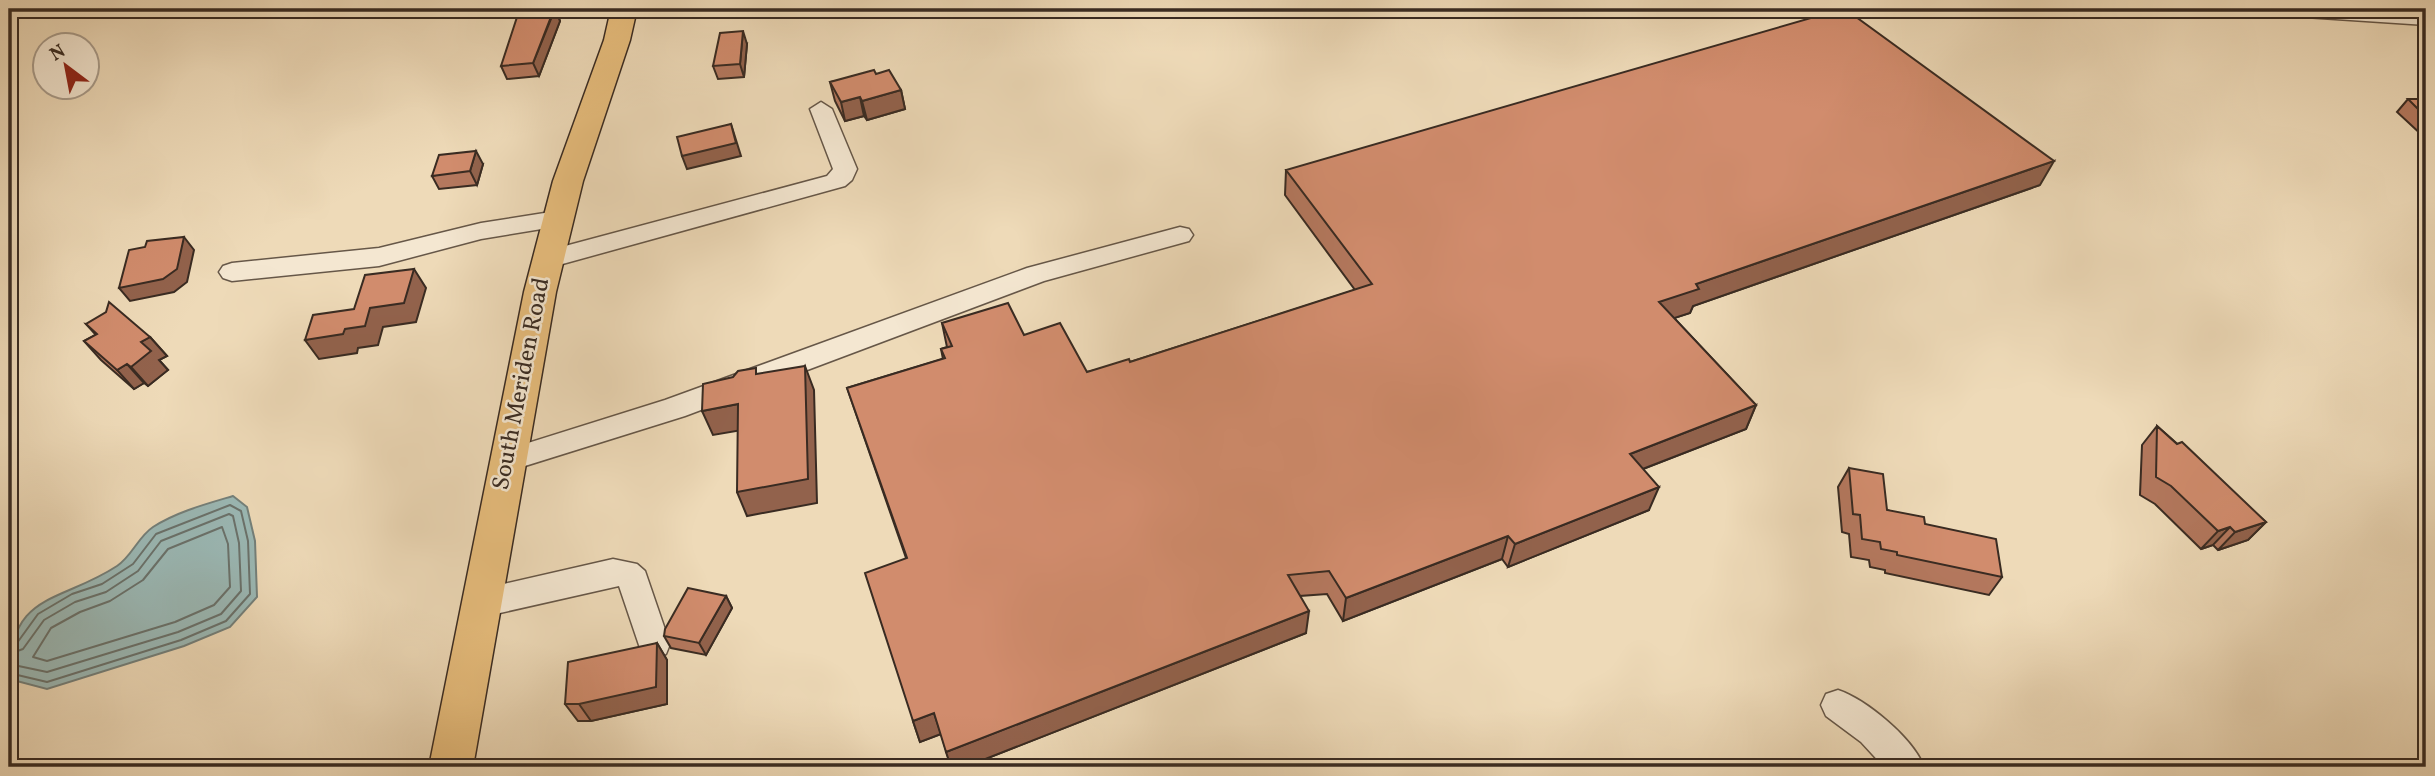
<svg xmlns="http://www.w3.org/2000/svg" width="2435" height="776" viewBox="0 0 2435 776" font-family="Vollkorn,serif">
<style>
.water{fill:#9bb9b6;stroke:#74807b;stroke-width:2}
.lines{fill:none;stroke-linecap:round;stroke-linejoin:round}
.shore{stroke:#6a726c;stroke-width:2}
.minor-casing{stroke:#665748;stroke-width:3}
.major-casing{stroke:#392b22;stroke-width:3}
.minor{fill:#f4e7d1;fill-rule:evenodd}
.major{fill:#e7bd7c;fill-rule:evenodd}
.wall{fill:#b4785e;stroke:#392b22;stroke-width:2}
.shaded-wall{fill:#92624c;stroke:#392b22;stroke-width:2}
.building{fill:#d18c6d;stroke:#392b22;stroke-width:2}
.labels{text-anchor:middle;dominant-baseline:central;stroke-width:5;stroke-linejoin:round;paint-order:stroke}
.street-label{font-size:24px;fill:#392b22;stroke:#f4e7d1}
</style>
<rect width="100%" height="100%" fill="#eedab8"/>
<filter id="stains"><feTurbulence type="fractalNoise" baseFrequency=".00286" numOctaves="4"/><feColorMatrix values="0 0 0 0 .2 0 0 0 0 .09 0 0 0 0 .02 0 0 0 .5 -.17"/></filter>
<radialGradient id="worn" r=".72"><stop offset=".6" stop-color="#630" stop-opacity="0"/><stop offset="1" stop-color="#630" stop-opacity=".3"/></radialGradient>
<!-- water -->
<path class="water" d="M233 496 247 507 255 541 257 597 230 627 184 646 47 689 9 679C9 591 59 604 117 566 132 556 138 537 153 527 176 512 206 504 233 496Z"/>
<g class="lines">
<!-- shore -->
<path class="shore" d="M222 527 228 544 230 587 214 605 175 622 47 661 33 657 51 628 80 612 110 601 143 580 168 549Z
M9 645 17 643 38 614 72 594 102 584 133 564 156 534 230 505 241 511 248 541 250 594 226 621 181 640 47 682 9 673
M9 654 23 649 44 620 75 602 106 592 138 571 161 541 229 514 233 516 239 543 241 591 221 614 178 632 47 672 9 664"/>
<!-- minor casing -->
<g class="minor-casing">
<path id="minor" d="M2263 9H2365L2426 13V25L2273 15Z
M821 102 832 109 857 169 852 180 845 186 548 268 539 265 535 259 539 253 827 176 833 169 810 109Z
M557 211 566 213 569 219 566 225 481 239 379 266 232 281 223 278 219 272 223 266 232 263 379 248 481 223Z
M1180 227 1189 229 1193 235 1189 241 1044 281 685 416 506 472 496 469 491 461 496 453 665 400 1027 268Z
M613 559 637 564 645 571 670 644 666 654 654 658 642 654 619 586 482 617 471 613 466 603 471 593 482 589Z
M1838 690C1867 700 1913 738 1924 767H1884L1861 742 1826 716 1821 705 1826 694Z"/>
</g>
<!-- major casing -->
<g class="major-casing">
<path id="major" d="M611 9H637L630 40 583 181 556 292 473 767H429L524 292 553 181 604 40Z"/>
</g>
<!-- minor -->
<use href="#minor" class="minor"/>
<!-- major -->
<use href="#major" class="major"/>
</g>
<!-- wall -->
<path class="wall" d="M220 9H255L250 16 226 18Z
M555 9 560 21 539 76 507 79 501 66Z
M747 44 744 77 718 79 713 66Z
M876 74 901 90 905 109 867 120 864 116 845 121 835 101 830 82Z
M2408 99H2426V137L2423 136 2397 112Z
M483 164 477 185 439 189 432 176Z
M1286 170 2040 185 1693 306 1690 313 1674 318 1756 405 1746 429 1643 469 1649 510 1508 567 1502 559 1343 621 1327 594 1300 596 1306 633 965 767H951L941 734 920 742 913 721 906 558 847 388 943 359 941 349 947 347 942 323 1024 335 1087 372 1130 362 1355 290 1285 195Z
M86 324 150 337 167 356 159 360 168 370 148 386 144 383 134 389 101 360 84 341 96 335Z
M2157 426 2266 522 2248 540 2218 550 2213 545 2201 549 2155 504 2140 495 2142 445Z
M1849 468 1887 510 1925 524 2002 577 1989 595 1885 573V570L1870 567 1869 560 1851 557 1849 534 1842 532 1838 487Z
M726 596 732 608 706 655 671 648 664 636Z
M657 643 667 660V704L591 721H578L565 704Z"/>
<!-- shaded-wall -->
<path class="shaded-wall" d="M246 9H255L250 16Z
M555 9 560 21 539 76 533 63Z
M743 31 747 44 744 77 740 64Z
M901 90 905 109 867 120 862 101Z
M860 97 864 116 845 121 841 102Z
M731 124 741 156 687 169 682 156Z
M476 151 483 164 477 185 470 171Z
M2054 161 2040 185 1693 306 1690 313 1650 326 1659 302 1696 284Z
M184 237 194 250 187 282 174 292 130 301 119 288Z
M414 269 426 288 416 322 383 327 378 345 358 348 357 353 319 359 305 340 345 329Z
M150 337 167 356 159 360 168 370 148 386 131 367 141 342Z
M127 364 144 383 134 389 117 370Z
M805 366 814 390 817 503 747 516 737 492Z
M738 404 748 429 713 435 702 411Z
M1756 405 1746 429 1622 477 1630 454Z
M1659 487 1649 510 1508 567 1515 544Z
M2266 522 2248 540 2218 550 2235 532Z
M2230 527 2213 545 2201 549 2218 531Z
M1508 536 1502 559 1343 621 1346 598Z
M726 596 732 608 706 655 699 643Z
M1309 611 1306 633 965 767H951L946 752Z
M657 643 667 660V704L591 721 579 704Z
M934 713 941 734 920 742 913 721Z"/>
<!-- building -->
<path class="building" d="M554 9 533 63 501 66 519 11Z
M1842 9H1845L2054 161 1696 284 1699 289 1659 302 1756 405 1630 454 1659 487 1515 544 1508 536 1346 598 1329 571 1288 575 1309 611 946 752 934 713 913 721 865 573 907 558 847 388 945 358 941 349 952 346 942 323 1008 303 1024 335 1060 323 1087 372 1129 359 1130 362 1372 284 1286 170Z
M743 31 740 64 713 66 720 33Z
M874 70 876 74 889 70 901 90 862 101 860 97 841 102 830 82Z
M2408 99H2426V117Z
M731 124 736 143 682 156 677 137Z
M476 151 470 171 432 176 439 155Z
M184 237 177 269 163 279 119 288 129 250 145 247 147 241Z
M414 269 404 303 370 308 365 326 345 329 343 334 305 340 313 315 354 309 365 275Z
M109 302 150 337 141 342 151 351 131 367 127 364 117 370 84 341 97 334 86 324 106 312Z
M805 366 808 479 737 492 738 404 702 411 703 384 733 377 738 371 756 368V374Z
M2157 426 2177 444 2182 442 2266 522 2235 532 2230 527 2218 531 2171 486 2156 477Z
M1849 468 1883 474 1887 510 1924 517 1925 524 1996 539 2002 577 1897 555V552L1881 549 1880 542 1862 539 1860 515 1853 514Z
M688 588 726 596 699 643 664 636 665 629Z
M657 643 656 687 579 704H565L568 662Z
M2164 763 2168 767H2148Z"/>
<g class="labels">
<!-- street labels -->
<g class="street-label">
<text transform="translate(522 384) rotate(-79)">South Meriden Road</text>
</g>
</g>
<!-- margin -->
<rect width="2435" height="776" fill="none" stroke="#eedab8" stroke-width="35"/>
<rect x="10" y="10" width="2414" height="755" fill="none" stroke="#392b22" stroke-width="3.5"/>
<rect x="18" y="18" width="2400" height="741" fill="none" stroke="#392b22" stroke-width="2"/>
<!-- north arrow -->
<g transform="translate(66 66) rotate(328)"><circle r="33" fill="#f4e7d1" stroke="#a99c8b" stroke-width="2"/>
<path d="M0-5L12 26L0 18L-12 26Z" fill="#8f2418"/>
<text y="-10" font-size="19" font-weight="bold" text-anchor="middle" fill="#392b22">N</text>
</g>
<rect width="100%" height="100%" filter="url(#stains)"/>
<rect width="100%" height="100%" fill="url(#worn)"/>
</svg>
